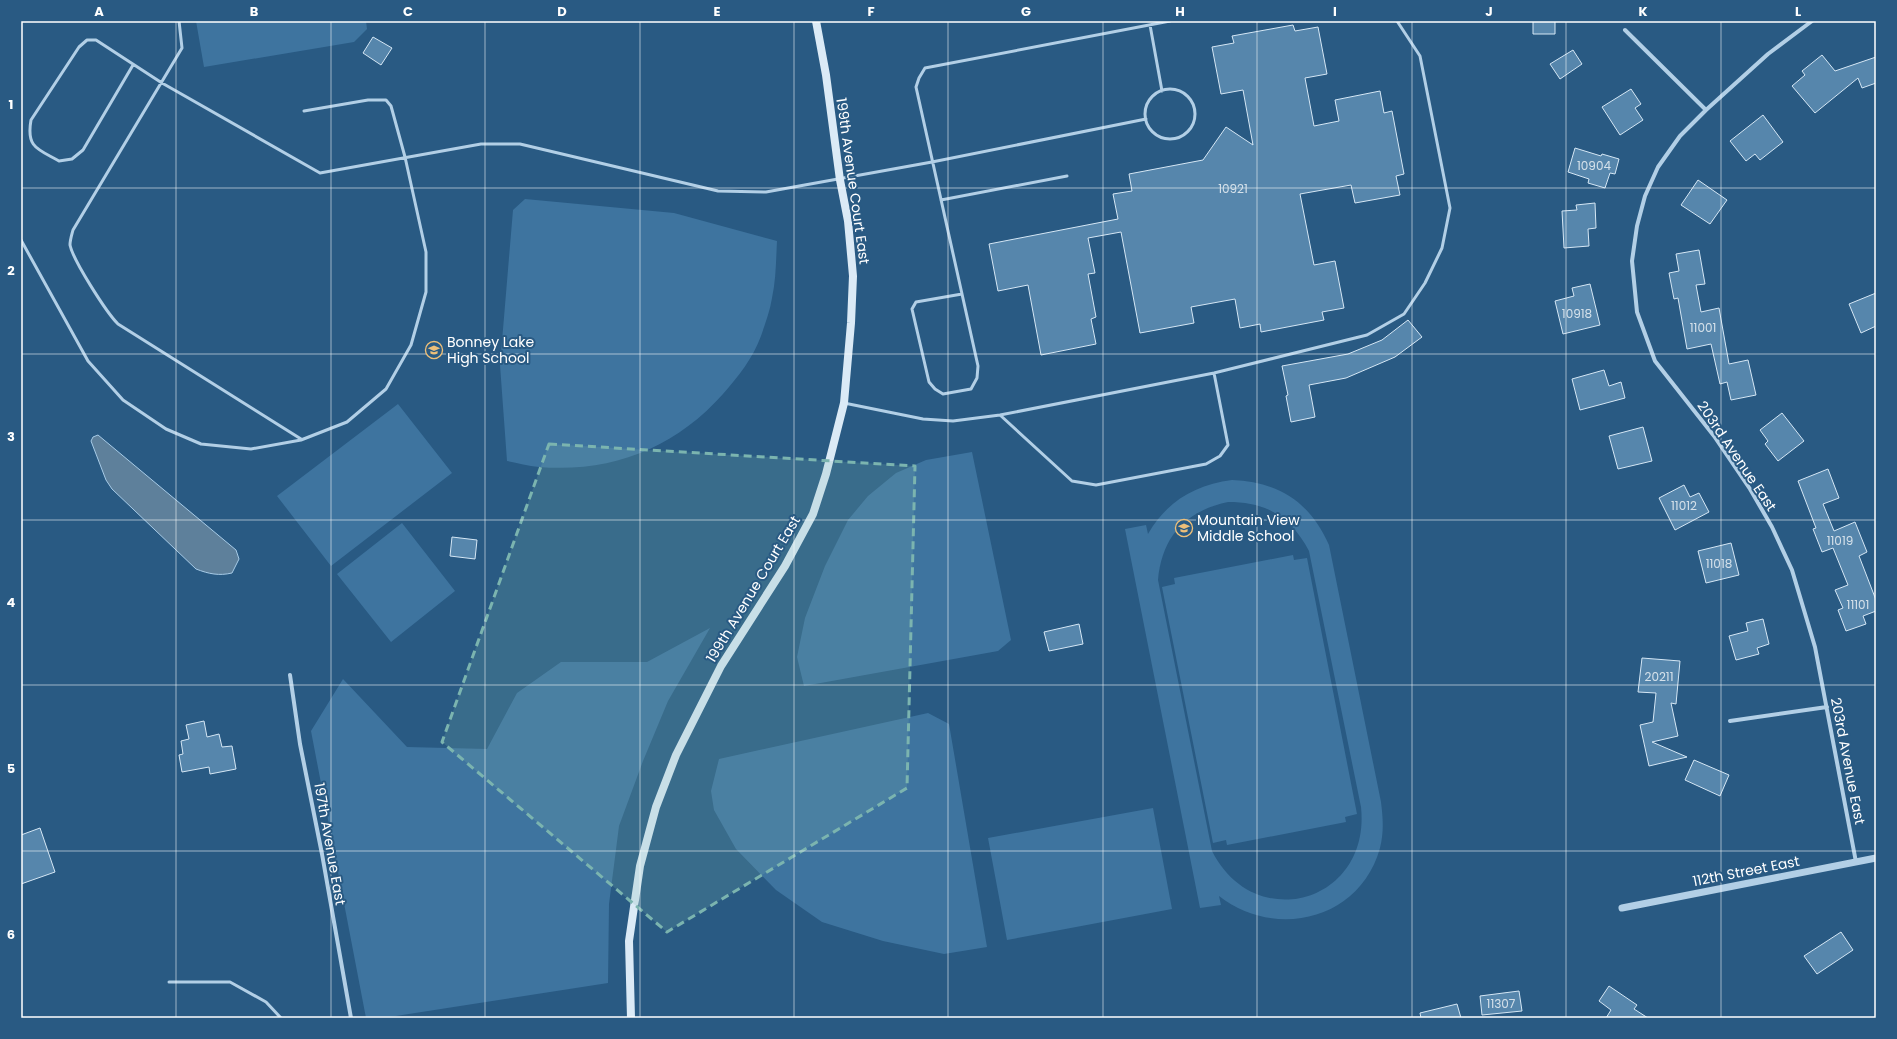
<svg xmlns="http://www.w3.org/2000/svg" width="1897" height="1039" viewBox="0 0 1897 1039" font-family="Poppins,sans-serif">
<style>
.green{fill:#3e749f;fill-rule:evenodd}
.water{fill:#5e809b;stroke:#a7cbe7}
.building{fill:#5686ac;stroke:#d5e7f5}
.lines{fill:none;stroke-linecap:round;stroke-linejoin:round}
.service{stroke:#b2cfe6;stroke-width:3}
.minor{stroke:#b2cfe6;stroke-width:4}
.tertiary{stroke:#b2cfe6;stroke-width:7}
.secondary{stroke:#dbeaf6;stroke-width:8}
.marked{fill:#7bb4af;fill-opacity:0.2;stroke:#7bb4af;stroke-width:3;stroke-dasharray:8 5;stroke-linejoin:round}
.grid{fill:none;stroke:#fff;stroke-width:1;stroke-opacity:0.55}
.labels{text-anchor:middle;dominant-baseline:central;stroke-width:4;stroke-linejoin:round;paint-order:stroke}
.number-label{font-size:12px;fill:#d5e1ea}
.street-label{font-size:14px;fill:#fff;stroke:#295a83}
.poi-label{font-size:14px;fill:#fff;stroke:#295a83;text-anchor:start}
.neatline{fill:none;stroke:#fff;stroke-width:1.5}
.grid-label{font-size:13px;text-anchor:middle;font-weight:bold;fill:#fff}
</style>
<rect width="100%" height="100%" fill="#295a83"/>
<!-- green -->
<path class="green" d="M196 21H366L367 29 354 42 204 67Z
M525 199 674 213 777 241C776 260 776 280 772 298 770 311 765 324 761 336 753 358 738 377 723 394 675 448 612 473 539 467 528 466 517 463 507 461L500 365 513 210Z
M398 404 452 473 331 566 277 496Z
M972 452 1011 640 998 651 804 686 797 657 805 618 825 566 848 520 868 496 896 473 926 460Z
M1232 480C1279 482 1310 502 1329 545L1381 802C1383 818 1384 832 1380 848 1360 920 1276 940 1219 896L1221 905 1200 908 1125 529 1146 525 1148 534C1167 501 1195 485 1232 480ZM1228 502C1267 502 1291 517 1309 551L1361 807C1371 902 1255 936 1212 851L1158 580C1162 537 1185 511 1228 502Z
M402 523 455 591 391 642 337 574Z
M1293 555 1294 560 1307 558 1357 814 1345 817 1346 822 1227 845 1226 840 1213 843 1162 587 1175 584 1174 578Z
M710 628 668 701 643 761 619 826 609 904 608 983 383 1018H366L311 731 343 679 407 747 487 749 517 693 561 662H647Z
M928 713 949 724 987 947 944 954 883 941 822 922 776 890 736 849 714 810 711 791 719 759Z
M1153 808 1172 909 1007 940 988 838Z"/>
<!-- water -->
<path class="water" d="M98 435 236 550 239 559 232 573C219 576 209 574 196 569L112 489 106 480 91 441 93 437Z"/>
<!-- building -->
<path class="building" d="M1533 21H1555V34H1533Z
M1293 25 1295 31 1318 27 1327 74 1305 78 1314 126 1339 121 1335 100 1380 91 1384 113 1392 111 1404 174 1396 176 1400 195 1355 203 1351 185 1300 194 1314 265 1335 261 1344 308 1322 312 1324 320 1261 332 1260 324 1240 328 1235 299 1191 307 1194 323 1140 333 1121 232 1088 238 1095 273 1088 274 1096 317 1091 319 1096 344 1041 355 1028 285 998 291 989 244 1118 219 1113 194 1132 191 1129 174 1203 160 1226 127 1253 145 1243 90 1221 94 1212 47 1234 43 1232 36Z
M373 37 392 48 381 65 363 53Z
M1573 50 1582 64 1560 79 1550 64Z
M1822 55 1835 71 1876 57V83L1862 88 1858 78 1815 113 1792 86 1805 75 1802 71Z
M1631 89 1641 104 1635 108 1643 120 1620 135 1602 107Z
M1763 115 1783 142 1760 160 1755 154 1746 161 1730 141Z
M1575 148 1601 156 1602 154 1619 159 1615 174 1610 173 1605 188 1588 183 1589 179 1568 172Z
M1698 180 1727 200 1710 224 1681 205Z
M1595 203 1596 228 1588 229 1589 246 1564 248 1562 211 1577 210 1576 205Z
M1699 250 1705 284 1696 285 1701 312 1719 308 1729 364 1748 360 1756 395 1731 400 1727 382 1720 384 1711 344 1687 349 1678 298 1674 299 1669 273 1679 271 1676 254Z
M1590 284 1600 325 1563 334 1555 301 1574 296 1572 288Z
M1876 293V326L1861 333 1849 304Z
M1408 320 1422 337 1395 357 1346 378 1309 385 1315 417 1291 422 1286 396 1288 395 1282 366 1348 354 1382 340Z
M1604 370 1609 386 1621 382 1625 398 1580 410 1572 379Z
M1782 413 1804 441 1778 461 1765 444 1768 441 1760 430Z
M1643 427 1652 461 1618 469 1609 436Z
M1828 469 1839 498 1823 504 1834 531 1855 522 1867 552 1859 556 1876 600V611L1863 616 1866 624 1846 631 1838 610 1843 608 1835 590 1848 585 1833 548 1822 552 1813 529 1816 528 1798 481Z
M1684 485 1690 497 1699 493 1709 512 1675 530 1659 498Z
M452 537 477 540 475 559 450 556Z
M1731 543 1739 575 1706 583 1698 551Z
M1763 619 1769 644 1757 648 1759 654 1736 660 1729 636 1748 631 1746 623Z
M1079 624 1083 644 1049 651 1044 632Z
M1642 658 1680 661 1676 704 1671 703 1678 736 1652 742 1687 757 1649 766 1640 725 1653 722 1656 693 1638 692Z
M204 721 207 737 219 734 222 747 232 746 236 769 210 774 209 767 182 772 179 755 183 754 181 741 189 739 186 725Z
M1694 760 1729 775 1720 796 1685 780Z
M40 828 55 872 21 884V835Z
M1841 932 1853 950 1817 974 1804 956Z
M1609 986 1637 1005 1634 1009 1648 1018H1606L1611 1010 1599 1001Z
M1519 991 1522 1011 1482 1015 1480 996Z
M1457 1004 1461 1018H1421L1420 1013Z"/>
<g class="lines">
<!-- service -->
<path class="service" d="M179 21 182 48 73 230C72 234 70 240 70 245 73 260 106 312 118 324L301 439
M1150 25 1162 91
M133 65 83 150 72 159 59 161C38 149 26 148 31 120L79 47 87 40H96L162 83 320 173 481 144H520L718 191 766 192 932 162 1146 119
M1145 114a25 25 0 1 1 50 0a25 25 0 1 1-50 0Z
M941 200 1067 176
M21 240 88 361 123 400 166 429 201 444 251 449 301 440 347 422 386 389 411 345 426 292V252L405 157 391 106 386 100H368L304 111
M962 294 916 302 912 309 929 382 935 389 943 394 971 389 977 378 978 366 916 87 919 78 925 68 1170 21
M844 403 923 419 953 421 1000 415 1214 373 1367 335 1404 314 1425 283 1442 248 1450 208 1420 56 1397 21
M1000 415 1072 481 1096 485 1206 464 1220 456 1228 445 1214 373
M169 982H230L266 1002 281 1018"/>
<!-- minor -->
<path class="minor" d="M1812 21 1768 54 1706 110 1680 136 1658 167 1645 196 1637 226 1632 261 1637 312 1655 361 1714 436 1750 489 1772 527 1792 570 1815 647 1856 862
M1625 30 1706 110
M290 675 300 744 322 854 351 1018
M1730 721 1827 707"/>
<!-- tertiary -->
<path class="tertiary" d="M1622 908 1876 858"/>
<!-- secondary -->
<path class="secondary" d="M631 1018 629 941 640 866 656 807 676 755 721 666 785 566 813 514 826 474 844 403 851 323 853 276 848 221 840 180 826 75 816 21"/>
</g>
<!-- marked area -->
<path class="marked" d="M549 444 915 466 907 788 667 932 442 742Z"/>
<!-- grid -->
<path class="grid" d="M176 21V1018M331 21V1018M485 21V1018M640 21V1018M794 21V1018M948 21V1018M1103 21V1018M1257 21V1018M1412 21V1018M1566 21V1018M1721 21V1018M21 188H1876M21 354H1876M21 520H1876M21 685H1876M21 851H1876"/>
<!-- icons -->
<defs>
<g id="school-ring" transform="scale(0.9)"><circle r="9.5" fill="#295a83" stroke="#edbf79" stroke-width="1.5"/><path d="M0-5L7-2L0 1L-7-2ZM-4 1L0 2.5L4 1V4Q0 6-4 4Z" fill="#edbf79"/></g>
</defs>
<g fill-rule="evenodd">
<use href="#school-ring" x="434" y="350"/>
<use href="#school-ring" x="1184" y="528"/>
</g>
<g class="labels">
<!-- number labels -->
<g class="number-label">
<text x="1594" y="165">10904</text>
<text x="1233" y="188">10921</text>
<text x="1577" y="313">10918</text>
<text x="1703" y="327">11001</text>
<text x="1684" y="505">11012</text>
<text x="1840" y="540">11019</text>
<text x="1719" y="563">11018</text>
<text x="1858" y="604">11101</text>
<text x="1659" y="676">20211</text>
<text x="1501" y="1003">11307</text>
</g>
<!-- street labels -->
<g class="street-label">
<text transform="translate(853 181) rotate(82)">199th Avenue Court East</text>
<text transform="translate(1737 456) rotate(56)">203rd Avenue East</text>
<text transform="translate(753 589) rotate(-59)">199th Avenue Court East</text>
<text transform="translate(1848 761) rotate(79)">203rd Avenue East</text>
<text transform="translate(330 844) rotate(80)">197th Avenue East</text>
<text transform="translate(1746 871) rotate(-11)">112th Street East</text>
</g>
<!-- poi labels -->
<g class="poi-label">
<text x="447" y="342">Bonney Lake<tspan x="447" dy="16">High School</tspan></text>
<text x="1197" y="520">Mountain View<tspan x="1197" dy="16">Middle School</tspan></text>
</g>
</g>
<!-- border -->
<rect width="1897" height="1039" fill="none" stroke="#295a83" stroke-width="44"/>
<rect x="22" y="22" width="1853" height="995" class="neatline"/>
<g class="grid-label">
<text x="99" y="16">A</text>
<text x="254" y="16">B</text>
<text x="408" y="16">C</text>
<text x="562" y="16">D</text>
<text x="717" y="16">E</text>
<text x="871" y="16">F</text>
<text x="1026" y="16">G</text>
<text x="1180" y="16">H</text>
<text x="1335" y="16">I</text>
<text x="1489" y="16">J</text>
<text x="1643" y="16">K</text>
<text x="1798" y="16">L</text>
<text x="11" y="109">1</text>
<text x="11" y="275">2</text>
<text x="11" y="441">3</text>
<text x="11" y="607">4</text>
<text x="11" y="773">5</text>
<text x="11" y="939">6</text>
</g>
</svg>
